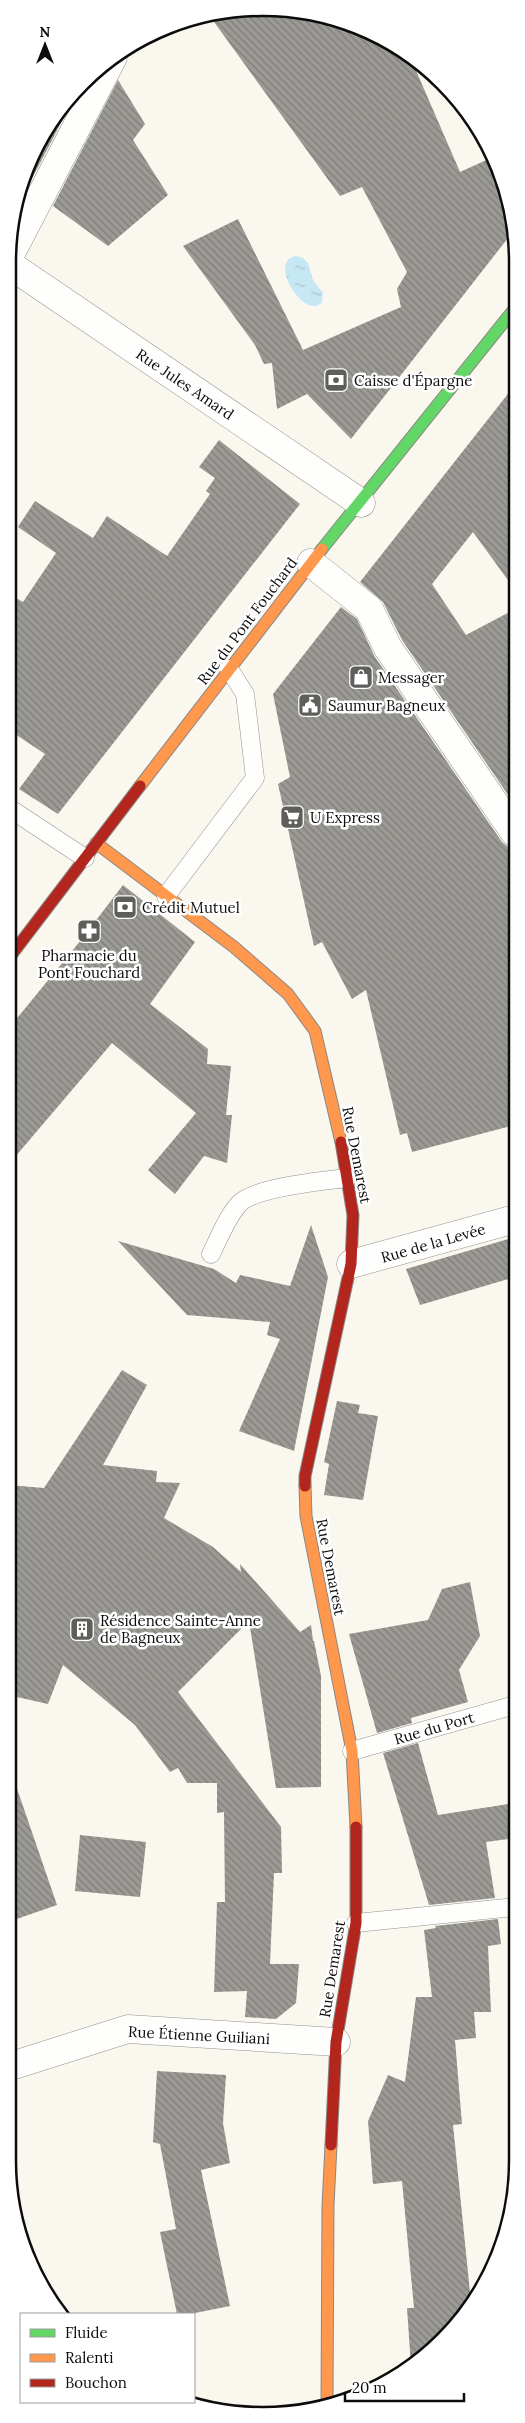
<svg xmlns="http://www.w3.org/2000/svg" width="525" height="2423" viewBox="0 0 525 2423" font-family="Lora,serif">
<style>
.water{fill:url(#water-ripples)}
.building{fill:url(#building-back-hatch)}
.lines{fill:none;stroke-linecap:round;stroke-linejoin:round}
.lane-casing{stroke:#93928e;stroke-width:19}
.street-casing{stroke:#93928e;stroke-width:29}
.fast-casing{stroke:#8a8885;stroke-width:13}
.slow-casing{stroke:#8a8885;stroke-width:13}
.jam-casing{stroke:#8a8885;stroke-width:13}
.lane{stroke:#fefefd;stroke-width:18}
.street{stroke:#fefefd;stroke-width:28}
.fast{stroke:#63d668;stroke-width:11}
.slow{stroke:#ff974d;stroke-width:11}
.jam{stroke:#b3261e;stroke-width:11}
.labels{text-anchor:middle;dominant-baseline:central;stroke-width:5;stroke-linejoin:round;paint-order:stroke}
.poi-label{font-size:15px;fill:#0c0c0c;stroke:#fff;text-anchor:start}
.street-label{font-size:15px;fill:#0c0c0c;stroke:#fff}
.rim{fill:none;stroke:#0c0c0c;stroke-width:2.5}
</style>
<defs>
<pattern id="water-ripples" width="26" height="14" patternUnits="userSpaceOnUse" patternTransform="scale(1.25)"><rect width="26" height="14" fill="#c6e7f4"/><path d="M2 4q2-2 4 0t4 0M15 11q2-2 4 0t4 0" fill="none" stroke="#a9c5d0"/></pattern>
<pattern id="building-back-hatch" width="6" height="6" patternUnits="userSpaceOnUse" patternTransform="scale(1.25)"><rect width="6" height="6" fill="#9c9a95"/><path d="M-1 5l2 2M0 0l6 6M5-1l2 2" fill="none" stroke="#7e7c78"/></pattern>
</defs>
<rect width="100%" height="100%" fill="#faf7ef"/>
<!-- water -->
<path class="water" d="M296 256 303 258 308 263 313 280 323 293 322 302C306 322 266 261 296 256Z"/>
<!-- building -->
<path class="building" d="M296 10 376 34 411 59 460 172 493 157 515 229 351 439 307 394 277 409 272 363 264 364 255 345 183 246 238 219 303 350 401 307 397 289 407 272 362 187 340 196 209 15Z
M118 80 145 124 133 140 168 195 108 246 53 206Z
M74 98 27 188 24 186 42 135Z
M515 385V590L473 532 432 584 466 635 515 609V805L402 640 383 602 360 582Z
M219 440 300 504 58 814 19 789 45 754 9 730V594L23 602 56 553 18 527 35 501 93 538 107 516 167 556 210 494 206 491 215 478 199 467Z
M341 607 357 619 375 657 502 842 508 847 515 848V1125L412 1152 407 1133 400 1135 366 990 352 999 322 942 314 946 278 784 290 777 273 694Z
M123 885 195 942 150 1004 208 1049 207 1064 231 1066 226 1115H232L227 1163 204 1156 175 1194 148 1170 196 1113 112 1043 9 1164V1028L81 940Z
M311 1225 328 1277 294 1451 239 1431 280 1339 267 1335 270 1322 187 1315 118 1241 214 1269 236 1283 240 1275 290 1286Z
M515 1237V1277L420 1305 406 1269Z
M122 1370 147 1385 103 1465 157 1471 156 1482 180 1483 164 1518 213 1547 241 1572 240 1564 300 1632 311 1625 313 1641H314L321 1676V1787L276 1788 249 1621 178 1692 281 1827 282 1873H274L270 1964H299L296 2003 276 2019 245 2017 247 1991 214 1992 217 1902H225L224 1812 217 1813V1783H187L178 1768 170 1772 135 1725 63 1665 48 1704 8 1695V1485L44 1488Z
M337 1401 360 1405 358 1413 378 1416 363 1500 324 1495 329 1464 324 1462Z
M470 1582 480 1636 459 1670 468 1702 411 1718 412 1723 377 1733 349 1634 428 1620 442 1589Z
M418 1743 438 1815 515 1803V1838L486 1842 495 1898 429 1905 383 1753Z
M13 1777 57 1905 8 1922V1778Z
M80 1835 146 1842 140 1897 75 1891Z
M498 1919 501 1944 488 1946 491 2012H474L476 2038 455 2040 462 2124 453 2125 471 2302 418 2363 411 2366 407 2308H414L402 2181 373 2184 368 2121 388 2075 405 2082 416 1997H432L424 1930 436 1928 435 1926Z
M157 2071 226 2075 223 2123 230 2163 201 2170 230 2306 190 2314H177L160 2232 176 2229 160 2144 153 2142Z"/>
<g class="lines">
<!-- lane casing -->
<g class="lane-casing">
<path id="lane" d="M9 808 85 858
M166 896 255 778 245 694 229 669
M211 1254C219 1238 227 1217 239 1204 254 1187 324 1181 347 1178
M352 1751 515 1705
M356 1923 515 1907"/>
</g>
<!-- street casing -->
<g class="street-casing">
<path id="street" d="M10 255 113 57
M10 265 361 503
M311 563 369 609 388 648 515 833
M351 1264 515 1219
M8 2067 128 2029 336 2042"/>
</g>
<!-- fast casing -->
<g class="fast-casing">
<path id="fast" d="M322 549 515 308"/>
</g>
<!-- slow casing -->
<g class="slow-casing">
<path id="slow" d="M140 786 322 549
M96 843 234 947 288 994 315 1031 341 1142
M305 1486 306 1516 352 1751 356 1827
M327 2404 328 2206 331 2145"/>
</g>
<!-- jam casing -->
<g class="jam-casing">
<path id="jam" d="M9 958 140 786
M305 1486V1476L351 1264 353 1215 341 1142
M331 2145 336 2042 356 1923V1827"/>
</g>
<!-- lane -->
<use href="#lane" class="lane"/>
<!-- street -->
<use href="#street" class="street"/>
<!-- fast -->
<use href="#fast" class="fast"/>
<!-- slow -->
<use href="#slow" class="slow"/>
<!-- jam -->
<use href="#jam" class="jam"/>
</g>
<!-- icons -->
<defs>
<g id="bank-square" transform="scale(1.25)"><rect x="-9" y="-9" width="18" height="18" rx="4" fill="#5f5e5b" stroke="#fff"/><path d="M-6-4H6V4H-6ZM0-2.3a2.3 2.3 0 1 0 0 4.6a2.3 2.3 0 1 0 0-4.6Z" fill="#fff"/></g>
<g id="shop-square" transform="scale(1.25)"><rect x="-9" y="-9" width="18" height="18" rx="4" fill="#5f5e5b" stroke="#fff"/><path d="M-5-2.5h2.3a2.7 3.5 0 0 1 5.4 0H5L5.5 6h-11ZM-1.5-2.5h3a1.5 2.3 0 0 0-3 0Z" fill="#fff"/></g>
<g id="civic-square" transform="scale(1.25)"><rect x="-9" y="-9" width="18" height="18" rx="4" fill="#5f5e5b" stroke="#fff"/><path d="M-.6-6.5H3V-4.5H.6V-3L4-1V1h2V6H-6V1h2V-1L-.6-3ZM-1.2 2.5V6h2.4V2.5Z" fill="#fff"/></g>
<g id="supermarket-square" transform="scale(1.25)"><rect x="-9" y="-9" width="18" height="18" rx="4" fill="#5f5e5b" stroke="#fff"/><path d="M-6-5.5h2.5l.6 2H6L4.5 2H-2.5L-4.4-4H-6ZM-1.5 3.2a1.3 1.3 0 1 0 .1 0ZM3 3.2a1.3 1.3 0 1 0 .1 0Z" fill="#fff"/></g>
<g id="pharmacy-square" transform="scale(1.25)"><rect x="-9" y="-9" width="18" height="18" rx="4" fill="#5f5e5b" stroke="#fff"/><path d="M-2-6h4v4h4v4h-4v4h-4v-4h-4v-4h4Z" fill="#fff"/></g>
<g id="building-square" transform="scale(1.25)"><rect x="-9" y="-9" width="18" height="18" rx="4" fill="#5f5e5b" stroke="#fff"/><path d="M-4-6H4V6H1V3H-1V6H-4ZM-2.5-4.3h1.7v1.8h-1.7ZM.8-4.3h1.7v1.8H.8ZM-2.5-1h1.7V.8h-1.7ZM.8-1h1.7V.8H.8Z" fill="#fff"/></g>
</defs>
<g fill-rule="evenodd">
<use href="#bank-square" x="336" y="380"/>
<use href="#shop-square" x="361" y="677"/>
<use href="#civic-square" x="310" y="705"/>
<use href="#supermarket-square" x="292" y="817"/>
<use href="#bank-square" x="125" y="907"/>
<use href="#pharmacy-square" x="89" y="931"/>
<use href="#building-square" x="82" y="1629"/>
</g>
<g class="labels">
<!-- poi labels -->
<g class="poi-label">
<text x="354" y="380">Caisse d'Épargne</text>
<text x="378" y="677">Messager</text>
<text x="328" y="705">Saumur Bagneux</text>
<text x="310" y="817">U Express</text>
<text x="142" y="907">Crédit Mutuel</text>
<text x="89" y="955" text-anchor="middle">Pharmacie du<tspan x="89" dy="17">Pont Fouchard</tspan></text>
<text x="100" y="1620">Résidence Sainte-Anne<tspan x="100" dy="17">de Bagneux</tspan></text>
</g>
<!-- street labels -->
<g class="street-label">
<text transform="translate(185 384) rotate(34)">Rue Jules Amard</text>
<text transform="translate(247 621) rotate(-53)">Rue du Pont Fouchard</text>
<text transform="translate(357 1155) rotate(79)">Rue Demarest</text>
<text transform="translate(433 1243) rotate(-16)">Rue de la Levée</text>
<text transform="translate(331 1567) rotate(79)">Rue Demarest</text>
<text transform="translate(434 1728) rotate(-16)">Rue du Port</text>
<text transform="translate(332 1969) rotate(-81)">Rue Demarest</text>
<text transform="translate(199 2035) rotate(3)">Rue Étienne Guiliani</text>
</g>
</g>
<!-- crop -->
<path d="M0 0H525V2423H0ZM262 16H263A246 246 0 0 1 509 262V2161A246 246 0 0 1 263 2407H262A246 246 0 0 1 16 2161V262A246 246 0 0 1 262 16Z" fill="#fff" fill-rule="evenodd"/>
<path class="rim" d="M262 16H263A246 246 0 0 1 509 262V2161A246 246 0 0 1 263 2407H262A246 246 0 0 1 16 2161V262A246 246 0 0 1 262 16Z"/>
<!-- legend -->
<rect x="20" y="2313" width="175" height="90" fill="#ffffff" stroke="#9e9e9e"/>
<rect x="30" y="2329" width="25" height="8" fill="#63d668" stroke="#9e9e9e"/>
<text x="65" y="2338" font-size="15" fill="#0c0c0c">Fluide</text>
<rect x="30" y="2354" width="25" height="8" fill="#ff974d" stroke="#9e9e9e"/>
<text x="65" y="2363" font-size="15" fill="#0c0c0c">Ralenti</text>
<rect x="30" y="2379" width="25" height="8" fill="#b3261e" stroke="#9e9e9e"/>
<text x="65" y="2388" font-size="15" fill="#0c0c0c">Bouchon</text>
<!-- north arrow -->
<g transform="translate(45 45)" stroke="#ffffff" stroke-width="4" paint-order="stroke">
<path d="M0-4L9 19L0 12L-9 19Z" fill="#0c0c0c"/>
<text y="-8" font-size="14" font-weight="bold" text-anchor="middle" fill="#0c0c0c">N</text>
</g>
<!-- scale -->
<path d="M345 2393v8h119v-8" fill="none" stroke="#0c0c0c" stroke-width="2.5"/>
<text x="352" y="2393" font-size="15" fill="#0c0c0c" stroke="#ffffff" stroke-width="4" paint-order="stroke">20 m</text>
</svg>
